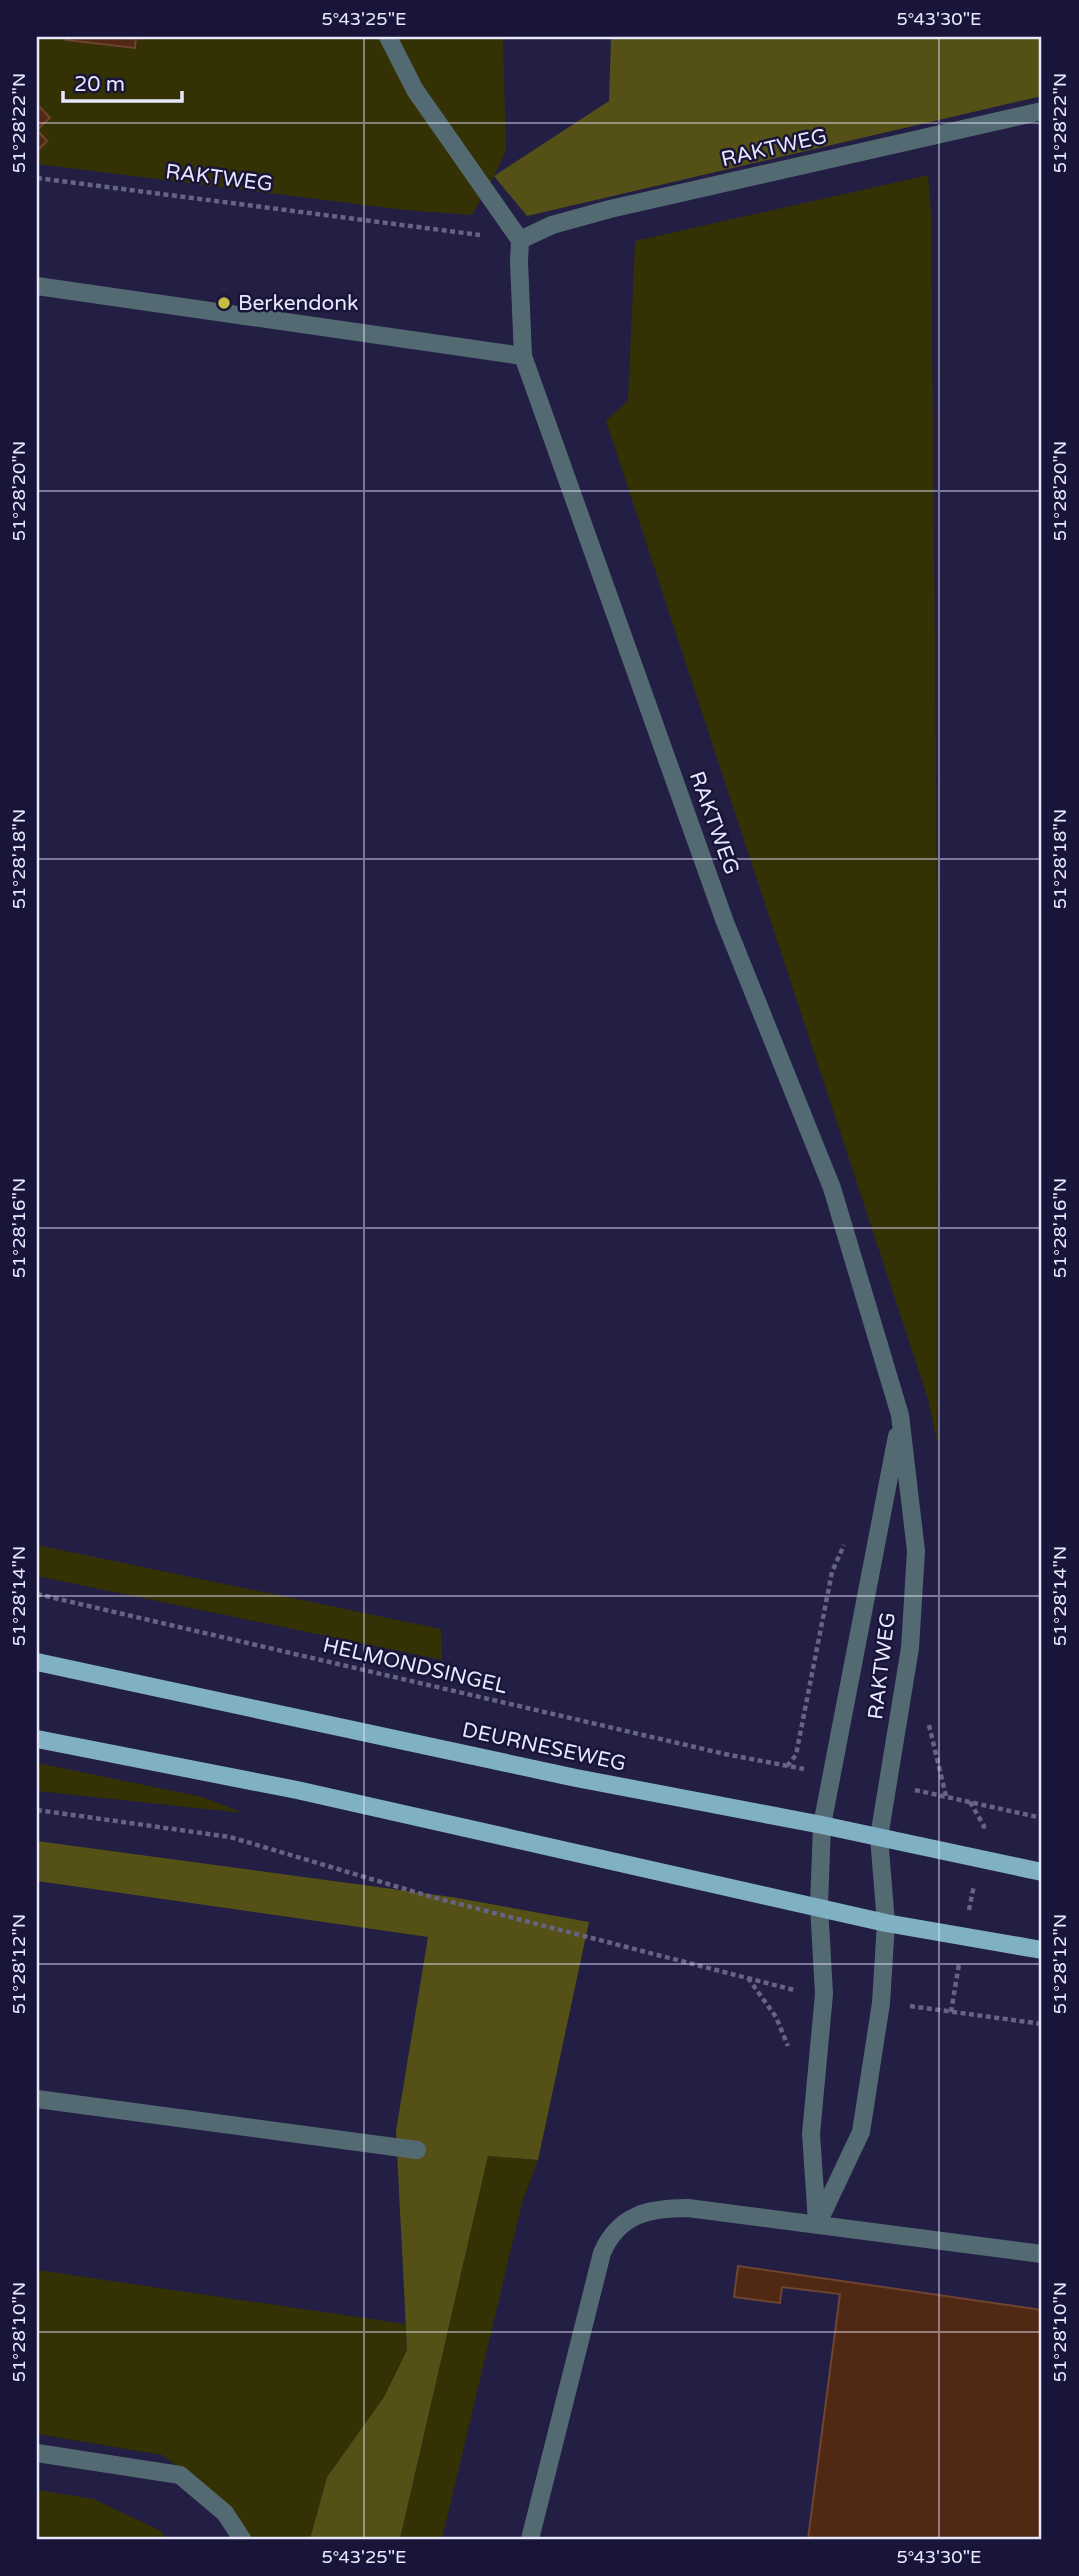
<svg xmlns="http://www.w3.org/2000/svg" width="1079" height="2576" viewBox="0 0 1079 2576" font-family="'Varela Round',sans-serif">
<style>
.green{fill:#343105}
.forest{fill:#545016}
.building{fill:#502814;stroke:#6f4430;stroke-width:2}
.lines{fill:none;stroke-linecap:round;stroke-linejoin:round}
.path{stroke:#666383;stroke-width:4.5;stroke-dasharray:5 3.5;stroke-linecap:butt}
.lane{stroke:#546a73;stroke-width:18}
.street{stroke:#546a73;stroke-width:18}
.primary{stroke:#80b0c3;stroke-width:18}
.ticks{fill:none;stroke:#e8e8fc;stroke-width:2;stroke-opacity:0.45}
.poi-dot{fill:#c5bc3d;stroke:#191439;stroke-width:2.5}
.labels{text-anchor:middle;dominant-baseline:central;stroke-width:5;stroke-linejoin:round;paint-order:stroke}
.street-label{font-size:21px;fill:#e8e8fc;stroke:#191439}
.poi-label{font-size:21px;fill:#e8e8fc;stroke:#191439;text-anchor:start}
.neatline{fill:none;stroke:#e8e8fc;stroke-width:2.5}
.ticks-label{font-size:18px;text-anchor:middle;fill:#e8e8fc}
</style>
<rect width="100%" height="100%" fill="#221e44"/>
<!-- green -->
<path class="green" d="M37 37H503L506 150 494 176 472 215 405 210 37 164Z
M928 175 931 212 937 886 938 1446 928 1399 606 421 628 401 635 241Z
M37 1545 441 1629 442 1660 37 1576Z
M37 1763 203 1797 243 1813 37 1791Z
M488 2156 538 2160 522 2203 442 2539H400Z
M37 2270 405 2324 407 2350 384 2397 327 2477 310 2539H249L203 2484 162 2455 37 2434Z
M37 2490 94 2499 161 2531 167 2539H37Z"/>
<!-- forest -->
<path class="forest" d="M611 37H1042V96L527 216 494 176 609 101Z
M37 1841 452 1897 589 1922 538 2160 488 2156 400 2539H310L327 2477 384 2397 407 2350 396 2131 428 1937 37 1881Z"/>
<!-- building -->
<path class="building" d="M67 37H136L135 48 66 40Z
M37 104 50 118 37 130Z
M37 130 47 141 37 151Z
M738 2266 1042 2310V2539H808L840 2294 782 2287 780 2303 734 2297Z"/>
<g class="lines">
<!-- path -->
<path class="path" d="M37 178 480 235
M37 1594 725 1754 804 1769
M929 1725 946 1796
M787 1766 796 1755 832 1572 844 1545
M915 1790 1042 1818
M970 1802 984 1826 983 1831
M37 1810 230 1837 432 1897 794 1990
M969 1910 974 1885
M748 1978 776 2017 788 2046
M910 2006 1042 2024
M951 2012 959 1964"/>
<!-- lane -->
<path class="lane" d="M388 37 415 90 520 240
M37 286 523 356
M37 2099 417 2150
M37 2453 180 2475 225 2513 242 2539
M530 2539 602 2253C619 2214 649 2208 688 2208L1042 2254"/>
<!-- street -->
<path class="street" d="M817 2222 811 2134 824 1994 819 1906 822 1825 897 1436
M818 2223 861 2132 881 2003 886 1923 879 1837 910 1648 916 1551 900 1415 832 1188 725 922 523 356 519 262 520 240 552 225 610 209 1042 111"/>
<!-- primary -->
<path class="primary" d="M37 1662 576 1778 822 1825 1042 1872
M37 1739 297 1790 886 1923 1042 1950"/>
</g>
<!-- ticks -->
<path class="ticks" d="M364 37V2539M939 37V2539M37 123H1042M37 491H1042M37 859H1042M37 1228H1042M37 1596H1042M37 1964H1042M37 2332H1042"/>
<!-- markers -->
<circle class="poi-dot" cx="224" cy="303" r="7"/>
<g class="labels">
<!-- street labels -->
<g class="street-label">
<text transform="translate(774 148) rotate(-13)">RAKTWEG</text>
<text transform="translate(219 178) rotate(7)">RAKTWEG</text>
<text transform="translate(714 823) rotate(70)">RAKTWEG</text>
<text transform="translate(415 1666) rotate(13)">HELMONDSINGEL</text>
<text transform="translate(882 1666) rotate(-83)">RAKTWEG</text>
<text transform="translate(544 1747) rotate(12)">DEURNESEWEG</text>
</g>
<!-- poi labels -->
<g class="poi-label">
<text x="238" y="303">Berkendonk</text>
</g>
</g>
<!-- border -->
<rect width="1079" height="2576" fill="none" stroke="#191439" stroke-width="77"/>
<!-- scale -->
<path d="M63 91v10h119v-10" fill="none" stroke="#e8e8fc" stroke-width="3.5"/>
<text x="74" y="91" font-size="21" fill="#e8e8fc" stroke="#191439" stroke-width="5" paint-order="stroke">20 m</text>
<rect x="38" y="38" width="1002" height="2500" class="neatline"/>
<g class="ticks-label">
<text x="364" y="25">5°43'25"E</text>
<text x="939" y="25">5°43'30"E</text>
<text transform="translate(19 123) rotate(-90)" y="6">51°28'22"N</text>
<text transform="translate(1060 123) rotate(-90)" y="6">51°28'22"N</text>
<text transform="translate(19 491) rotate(-90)" y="6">51°28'20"N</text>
<text transform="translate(1060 491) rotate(-90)" y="6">51°28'20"N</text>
<text transform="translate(19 859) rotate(-90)" y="6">51°28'18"N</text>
<text transform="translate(1060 859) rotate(-90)" y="6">51°28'18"N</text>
<text transform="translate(19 1228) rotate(-90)" y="6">51°28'16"N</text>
<text transform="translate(1060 1228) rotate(-90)" y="6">51°28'16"N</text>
<text transform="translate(19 1596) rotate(-90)" y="6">51°28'14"N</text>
<text transform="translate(1060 1596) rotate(-90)" y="6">51°28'14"N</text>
<text transform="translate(19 1964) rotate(-90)" y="6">51°28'12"N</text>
<text transform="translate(1060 1964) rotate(-90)" y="6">51°28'12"N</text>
<text transform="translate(19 2332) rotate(-90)" y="6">51°28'10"N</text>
<text transform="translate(1060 2332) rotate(-90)" y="6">51°28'10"N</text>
<text x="364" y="2563">5°43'25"E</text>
<text x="939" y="2563">5°43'30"E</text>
</g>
</svg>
